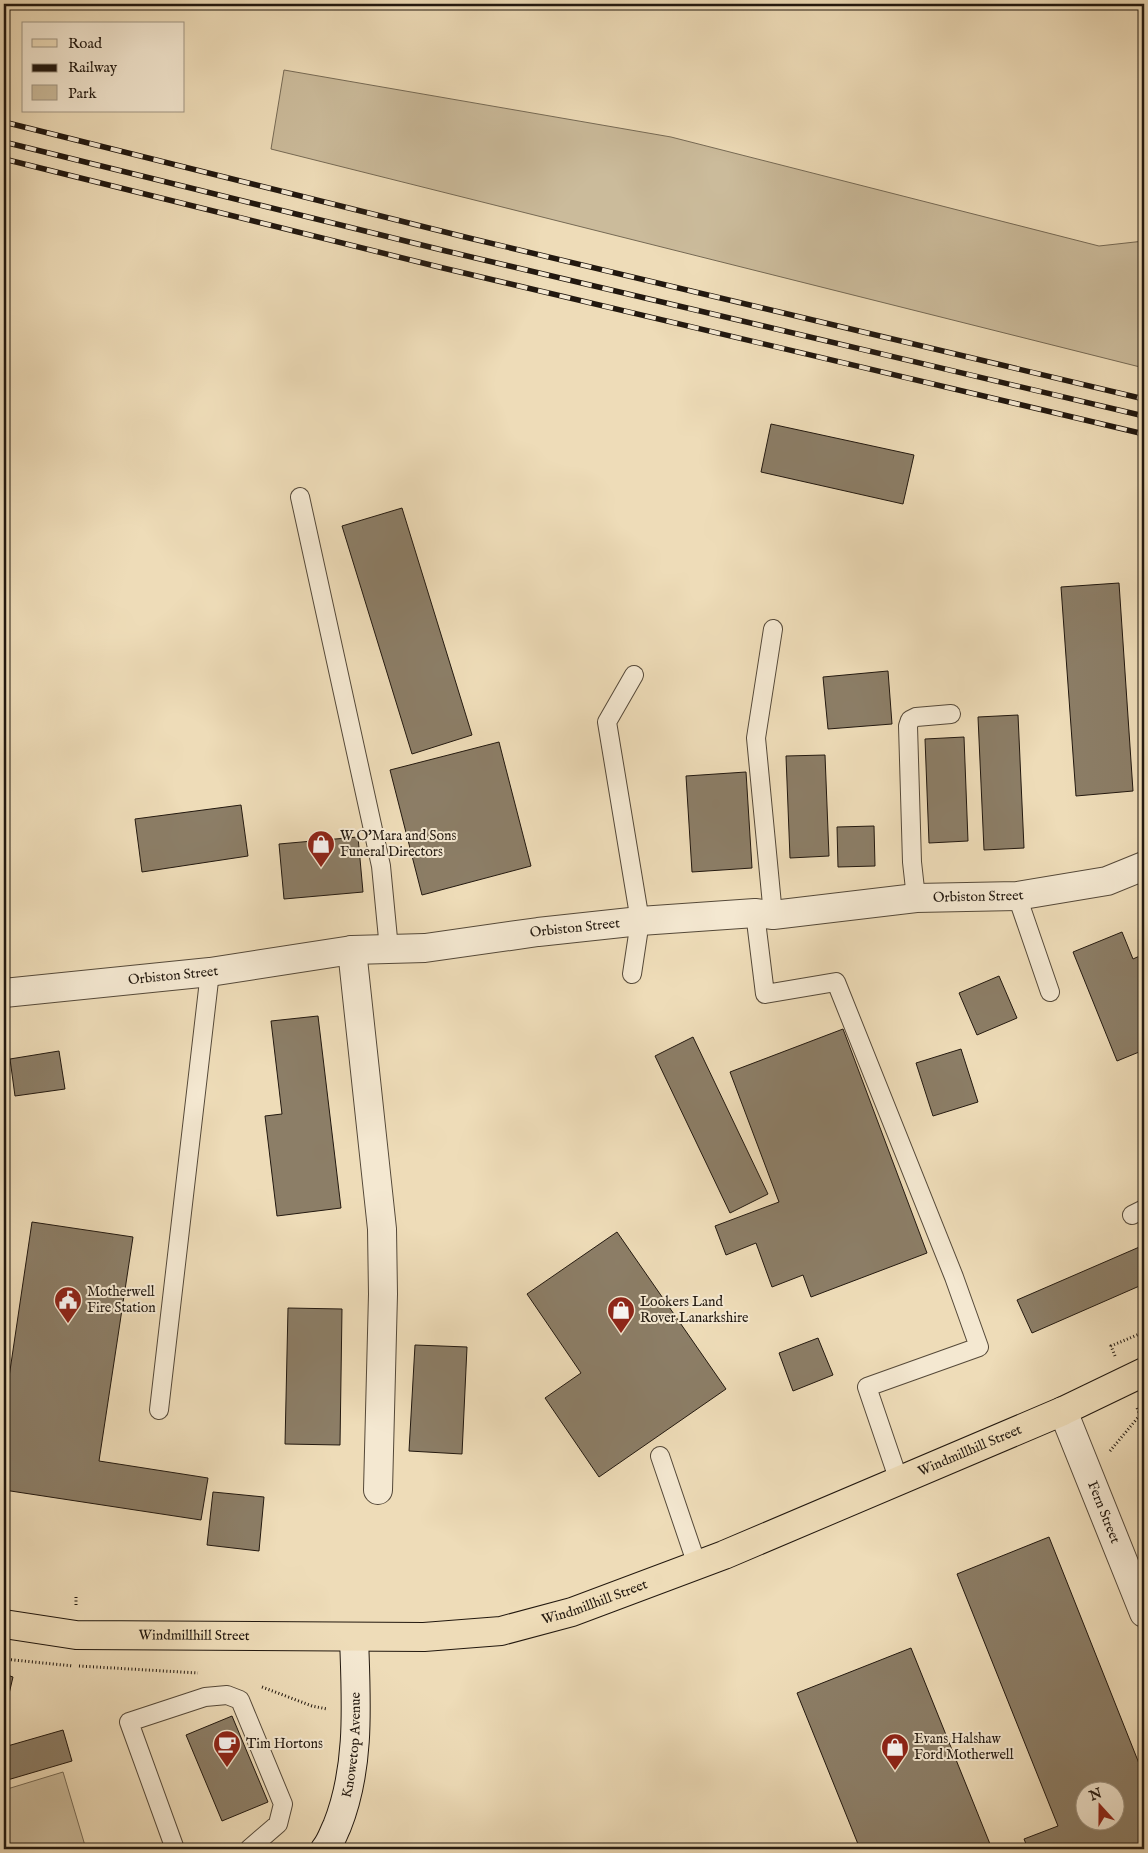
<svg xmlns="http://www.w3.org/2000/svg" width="1148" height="1853" viewBox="0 0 1148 1853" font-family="'IM FELL English',serif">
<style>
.green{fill:#cbbb9b;stroke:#766a55}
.building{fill:#8c7e67;stroke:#22180f;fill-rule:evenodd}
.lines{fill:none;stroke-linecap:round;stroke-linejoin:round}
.lane-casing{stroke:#554939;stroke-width:20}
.street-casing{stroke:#554939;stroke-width:30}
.secondary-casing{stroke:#22180f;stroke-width:30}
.primary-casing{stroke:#22180f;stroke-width:30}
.path{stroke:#22180f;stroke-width:3;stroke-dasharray:1 2.5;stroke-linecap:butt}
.lane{stroke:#f4e8d1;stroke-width:18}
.street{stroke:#f4e8d1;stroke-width:28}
.secondary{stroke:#f4e8d1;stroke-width:28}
.primary{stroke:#eedcb8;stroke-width:28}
.rail-casing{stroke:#22180f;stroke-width:5.5}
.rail{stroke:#f4e8d1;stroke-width:4;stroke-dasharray:11;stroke-linecap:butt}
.labels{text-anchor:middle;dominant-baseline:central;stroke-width:4;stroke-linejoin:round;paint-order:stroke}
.poi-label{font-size:14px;fill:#22180f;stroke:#f4e8d1;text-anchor:start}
.street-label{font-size:14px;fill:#22180f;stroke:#f4e8d1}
</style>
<rect width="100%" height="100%" fill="#eedcb8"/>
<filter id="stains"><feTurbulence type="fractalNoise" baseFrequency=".004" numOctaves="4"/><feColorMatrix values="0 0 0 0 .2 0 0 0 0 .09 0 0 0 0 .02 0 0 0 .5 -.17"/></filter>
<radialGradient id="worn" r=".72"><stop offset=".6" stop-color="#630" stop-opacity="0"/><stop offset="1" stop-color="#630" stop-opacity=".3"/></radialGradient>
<!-- green -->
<path class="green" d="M284 70 671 137 1099 246 1144 241V368L271 149Z
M63 1772 86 1849H4V1790Z"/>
<!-- building -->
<path class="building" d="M771 424 914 455 903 504 761 472Z
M402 508 472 735 412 754 342 526Z
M1119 583 1133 791 1076 796 1061 587Z
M888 671 892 724 828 729 823 677Z
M1018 715 1024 848 984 850 978 717Z
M964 737 968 841 929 843 925 739Z
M499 742 531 866 422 895 390 770Z
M825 755 829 856 790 858 786 756Z
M746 772 752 868 692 872 686 776Z
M241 805 248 856 142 872 135 819Z
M874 826 875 866 838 867 837 827Z
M358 837 363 892 284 899 279 844Z
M1122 932 1133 959 1144 954V1050L1117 1061 1073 952Z
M999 976 1017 1018 977 1035 959 993Z
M318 1016 341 1208 277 1216 265 1116 282 1114 271 1021Z
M843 1029 927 1253 811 1297 803 1275 772 1287 756 1243 726 1255 715 1226 779 1202 730 1072Z
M693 1037 768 1194 730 1213 655 1056Z
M961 1049 978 1102 933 1116 916 1063Z
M59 1051 65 1089 15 1096 10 1059Z
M32 1222 133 1237 99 1461 208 1478 201 1520 4 1490V1411Z
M617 1232 726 1389 599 1477 545 1398 581 1373 527 1294Z
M1144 1245V1284L1032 1333 1017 1300Z
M288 1308 342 1309 340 1445 285 1444Z
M818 1338 833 1375 793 1391 779 1353Z
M415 1345 467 1347 462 1454 409 1451Z
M213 1492 264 1497 259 1551 207 1545Z
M1049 1537 1144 1776V1849H1028L1024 1839 1058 1826 957 1574ZM1086 1790H1116V1820H1086Z
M911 1648 992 1849H860L797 1693Z
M4 1674 13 1677 4 1715Z
M232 1716 268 1802 222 1821 186 1735Z
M63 1730 72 1761 4 1781V1747Z"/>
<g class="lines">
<!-- lane casing -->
<g class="lane-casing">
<path id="lane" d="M300 497 381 866 389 949
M1017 896 1050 992
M916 898 912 862 908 726 910 720 916 717 951 714
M755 913 765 994 836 982 954 1277 979 1347 867 1387 899 1481
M773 915 756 738 773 629
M632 974 640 921 607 722 634 675
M1132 1215 1144 1209
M159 1410 210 972
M660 1456 697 1565
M175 1849 129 1722 205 1697 227 1695 240 1700 283 1804 278 1824 249 1849"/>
</g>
<!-- street casing -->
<g class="street-casing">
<g id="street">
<path d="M352 950 382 1229 383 1294 378 1490"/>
<path id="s1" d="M4 993 210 972 352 950 425 948 538 932 640 921 755 913 773 915 916 898 1017 896 1107 881 1144 866"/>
<path id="s2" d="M1063 1411 1144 1613"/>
</g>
</g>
<!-- secondary casing -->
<g class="secondary-casing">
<g id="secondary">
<path id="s3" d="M325 1849C331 1842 333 1834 337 1826 361 1766 356 1700 354 1637"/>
</g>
</g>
<!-- primary casing -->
<g class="primary-casing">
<g id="primary">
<path id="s4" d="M4 1624 76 1635 424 1637 501 1631 572 1612 724 1555 1063 1411 1144 1372"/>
</g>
</g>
<!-- path -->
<path class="path" d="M1115 1356 1111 1346 1144 1332
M1137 1408 1140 1415 1144 1413
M1110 1451 1140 1415
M76 1597V1606
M4 1659 73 1666
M79 1666 198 1673
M262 1687 312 1706 327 1709"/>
<!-- lane -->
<use href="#lane" class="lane"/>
<!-- street -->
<use href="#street" class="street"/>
<!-- secondary -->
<use href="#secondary" class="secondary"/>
<!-- primary -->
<use href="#primary" class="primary"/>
<!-- rail casing -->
<g class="rail-casing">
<path id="rail" d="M4 122 469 238 1144 399
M4 142 446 251 1144 416
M4 159 443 268 1144 434"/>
</g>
<!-- rail -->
<use href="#rail" class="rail"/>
</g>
<!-- icons -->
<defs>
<g id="shop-pin" transform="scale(1.4375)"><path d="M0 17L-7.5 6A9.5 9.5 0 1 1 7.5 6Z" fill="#8f2418" stroke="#f4e8d1"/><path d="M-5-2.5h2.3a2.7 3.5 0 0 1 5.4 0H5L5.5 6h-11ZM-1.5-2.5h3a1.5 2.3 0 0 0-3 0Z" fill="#fff"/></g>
<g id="civic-pin" transform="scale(1.4375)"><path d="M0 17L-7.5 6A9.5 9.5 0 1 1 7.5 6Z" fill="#8f2418" stroke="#f4e8d1"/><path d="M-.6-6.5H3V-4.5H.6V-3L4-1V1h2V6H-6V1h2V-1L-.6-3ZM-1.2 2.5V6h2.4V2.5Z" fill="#fff"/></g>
<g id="cafe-pin" transform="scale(1.4375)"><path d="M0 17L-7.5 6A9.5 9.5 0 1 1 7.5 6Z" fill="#8f2418" stroke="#f4e8d1"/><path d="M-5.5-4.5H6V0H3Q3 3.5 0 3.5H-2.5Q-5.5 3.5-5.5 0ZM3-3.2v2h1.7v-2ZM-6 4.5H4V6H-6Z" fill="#fff"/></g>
</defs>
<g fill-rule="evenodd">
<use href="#shop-pin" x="321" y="844"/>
<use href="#civic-pin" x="68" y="1300"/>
<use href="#shop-pin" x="621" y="1310"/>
<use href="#cafe-pin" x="227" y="1744"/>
<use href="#shop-pin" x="895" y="1747"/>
</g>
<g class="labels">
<!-- poi labels -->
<g class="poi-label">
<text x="340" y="836">W O'Mara and Sons<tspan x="340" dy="16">Funeral Directors</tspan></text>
<text x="87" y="1292">Motherwell<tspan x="87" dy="16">Fire Station</tspan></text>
<text x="640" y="1302">Lookers Land<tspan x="640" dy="16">Rover Lanarkshire</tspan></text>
<text x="914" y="1739">Evans Halshaw<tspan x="914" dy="16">Ford Motherwell</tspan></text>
<text x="246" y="1744">Tim Hortons</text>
</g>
<!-- street labels -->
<g class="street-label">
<text stroke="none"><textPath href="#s1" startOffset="980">Orbiston Street</textPath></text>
<text stroke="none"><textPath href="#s1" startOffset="575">Orbiston Street</textPath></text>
<text stroke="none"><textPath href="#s1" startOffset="170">Orbiston Street</textPath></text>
<text stroke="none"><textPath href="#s4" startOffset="1001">Windmillhill Street</textPath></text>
<text stroke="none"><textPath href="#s2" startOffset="109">Fern Street</textPath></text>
<text stroke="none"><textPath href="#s4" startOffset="596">Windmillhill Street</textPath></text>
<text stroke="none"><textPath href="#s4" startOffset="191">Windmillhill Street</textPath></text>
<text stroke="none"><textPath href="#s3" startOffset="109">Knowetop Avenue</textPath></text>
</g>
</g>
<!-- margin -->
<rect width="1148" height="1853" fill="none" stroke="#eedcb8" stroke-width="20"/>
<rect x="5" y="5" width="1138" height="1843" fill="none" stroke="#22180f" stroke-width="2.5"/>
<rect x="10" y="10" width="1128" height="1833" fill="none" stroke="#22180f"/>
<!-- legend -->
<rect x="22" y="22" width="162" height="90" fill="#f4e8d1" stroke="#a09583"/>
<rect x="32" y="39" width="25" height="8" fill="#eedcb8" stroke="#a09583"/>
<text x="68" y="48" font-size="15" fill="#22180f">Road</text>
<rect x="32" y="64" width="25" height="8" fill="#22180f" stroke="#a09583"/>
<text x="68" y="72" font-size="15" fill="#22180f">Railway</text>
<rect x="32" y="85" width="25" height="15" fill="#cbbb9b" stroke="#a09583"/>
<text x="68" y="98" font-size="15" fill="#22180f">Park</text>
<!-- north arrow -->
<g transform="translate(1100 1806) rotate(339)"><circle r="24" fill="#f4e8d1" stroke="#a09583"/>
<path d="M0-4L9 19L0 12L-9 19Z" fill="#8f2418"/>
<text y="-8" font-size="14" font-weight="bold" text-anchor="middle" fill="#22180f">N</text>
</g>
<rect width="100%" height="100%" filter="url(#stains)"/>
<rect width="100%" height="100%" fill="url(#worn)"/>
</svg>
